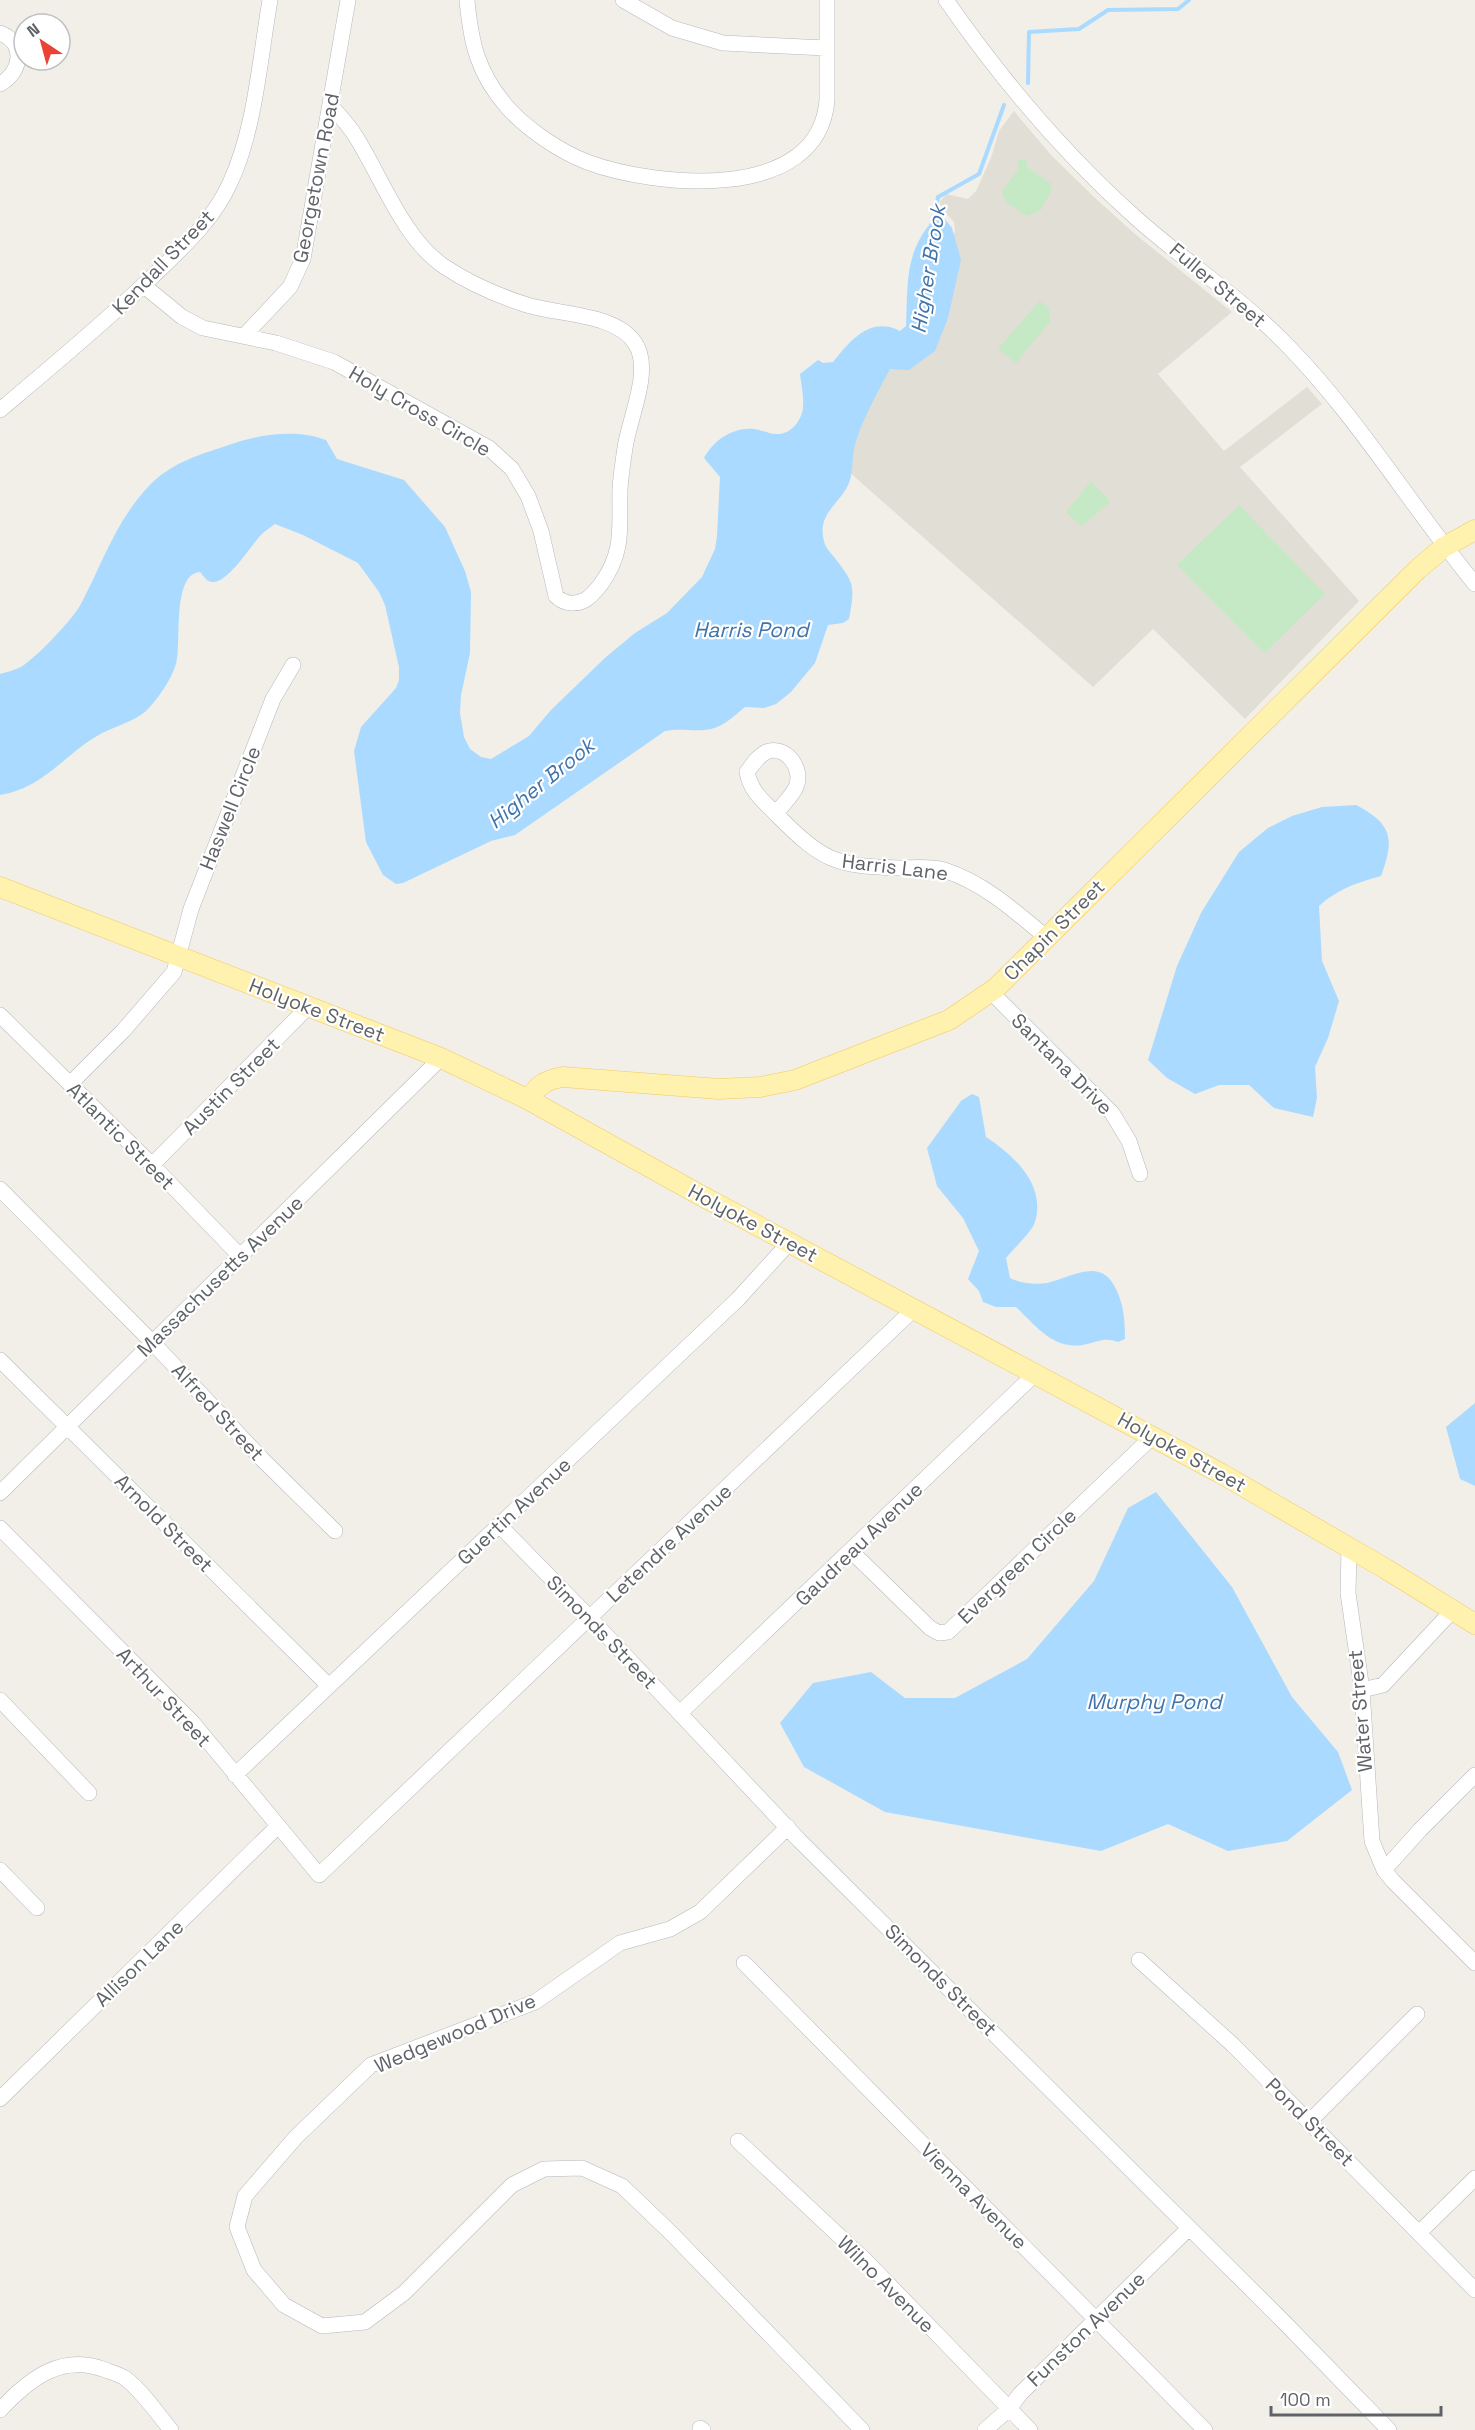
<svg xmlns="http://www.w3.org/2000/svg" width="1475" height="2430" viewBox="0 0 1475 2430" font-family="'Space Grotesk',sans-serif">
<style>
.education{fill:#e1ded6}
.green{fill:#c5e8c5}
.water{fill:#aadaff}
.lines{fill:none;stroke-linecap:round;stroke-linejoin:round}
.stream{stroke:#aadaff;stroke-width:4}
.minor-casing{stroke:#b5b8bc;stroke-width:16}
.major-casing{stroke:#f2c960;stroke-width:21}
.minor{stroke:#fff;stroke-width:15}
.major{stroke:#fff2af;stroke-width:20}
.labels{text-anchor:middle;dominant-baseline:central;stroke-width:4.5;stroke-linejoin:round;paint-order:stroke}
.street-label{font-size:20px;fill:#5f6368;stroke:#fff}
.water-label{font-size:21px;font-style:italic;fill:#4174aa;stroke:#fff}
</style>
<rect width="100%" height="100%" fill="#f1efe8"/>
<!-- education -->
<path class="education" d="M1014 111 1051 155 1094 197 1135 234 1232 312 1158 374 1224 451 1307 387 1322 404 1240 467 1359 601 1245 719 1153 629 1093 687 848 471V423L876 372 909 365 955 231 954 222 941 208 940 202 946 194 968 199 976 191 991 158 999 131Z"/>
<!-- green -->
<path class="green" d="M1022 159 1027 161 1028 168 1050 183 1052 190 1040 211 1027 216 1006 202 1002 192 1019 168 1018 161Z
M1039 301 1049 308 1050 322 1016 363 998 349Z
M1091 481 1109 500V503L1081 526 1066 512Z
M1239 505 1325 594 1264 653 1177 565Z"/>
<!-- water -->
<path class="water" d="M935 218H944L952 228 961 260 948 318 935 351 909 370 890 369C879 390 859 425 854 449 852 459 853 470 850 480 843 503 816 512 824 541 825 547 830 552 834 557 855 584 855 585 849 619L843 623 828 625 815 663 791 692 776 704 764 708 745 707C732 718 721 729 704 730 690 731 679 728 665 731L515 835 491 841 403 883 396 884 383 875 366 842 354 751 361 727 396 688 399 680V667L385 605 379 592 358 563 303 535 275 524C270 528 264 531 260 536 251 546 228 582 214 582 207 583 204 576 200 572 171 574 182 646 176 664 171 680 158 699 146 711 134 722 112 727 97 736 62 757 43 788 0 795V674C7 672 15 670 21 667 37 657 72 620 81 604 102 564 116 521 148 487 171 462 202 454 232 444 261 434 297 429 326 440L337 459 404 480 445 527 465 571 471 592 470 653 461 695 460 713 464 737 470 749 481 757 491 759 529 736 551 710 606 657 635 633 667 613 702 577 715 549 717 536 720 477 704 458C714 440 733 427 754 429 762 430 769 434 777 434 791 435 803 419 803 406 804 396 801 384 800 374L818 360 823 363 833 362C851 340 870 316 900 331L906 326C908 283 904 252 935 218Z
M1356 805C1392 824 1395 838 1381 876 1356 883 1338 889 1319 906L1322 961 1339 1001 1328 1038 1315 1067 1317 1098 1313 1117 1274 1108 1249 1085H1219L1195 1094 1167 1078 1148 1060 1177 966 1201 913 1239 852 1268 828 1292 816 1322 807Z
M972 1094 979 1097 986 1137C1015 1156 1046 1185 1035 1222 1032 1232 1013 1249 1006 1258L1010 1278C1020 1283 1036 1285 1047 1283 1072 1277 1101 1256 1116 1289 1124 1305 1125 1322 1125 1339L1118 1342C1105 1337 1100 1341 1087 1344 1055 1352 1037 1327 1016 1307H996L983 1302 979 1291 968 1279 979 1251 963 1218 937 1186 927 1148 961 1101Z
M1475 1403V1486L1460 1479 1446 1427Z
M1156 1492 1232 1587 1292 1697 1338 1752 1352 1790 1287 1841 1228 1851 1168 1824 1101 1851 885 1812 804 1767 780 1723 813 1683 871 1672 905 1698H955L1027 1659 1094 1581 1128 1508Z"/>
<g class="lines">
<!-- stream -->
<path class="stream" d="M1028 83 1029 32 1079 29 1108 10 1178 9 1189 0
M934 223 938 197 979 174 1004 105"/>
<!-- minor casing -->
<g class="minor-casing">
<path id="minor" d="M467 0C471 44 478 74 508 108 528 130 559 151 587 162 654 187 819 204 827 100V0
M623 0 672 28 723 43 826 48
M946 0C1001 79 1063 153 1136 218 1184 261 1239 296 1285 343 1357 416 1410 505 1475 584
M0 33C26 43 22 72 0 84
M143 285 182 317 203 328 276 343 334 362 489 448 512 469 528 496 541 531 556 596C564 604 575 605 585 600 592 596 596 590 601 584 625 551 619 526 620 489 621 475 623 461 625 448 629 418 653 370 635 343 615 313 559 315 527 305 499 296 469 283 445 267 403 239 382 178 356 137 349 125 339 115 330 105
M244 336 290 287 303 259 348 0
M0 410C51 367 103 324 152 277 181 249 213 221 230 183 255 130 260 58 270 0
M776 814C782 805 792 796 796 787 804 769 786 744 766 752 757 757 753 764 747 772 751 793 764 801 778 816 823 861 835 866 899 868 913 868 931 866 944 870 984 883 1015 911 1047 938
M991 992 1112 1113 1129 1141 1140 1174
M0 1015 152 1165 241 1257
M70 1084 123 1031 174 972 191 909 273 699 293 665
M152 1165 309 1006
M0 1189 152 1342 262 1459 335 1531
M0 1360 329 1686
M0 1493 441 1058
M499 1525 589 1617 799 1840 1281 2319 1389 2430
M0 1528 193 1723 319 1875 914 1309
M1349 1549 1348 1593 1362 1690 1372 1841 1384 1870 1393 1881 1475 1963
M851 1551 930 1628 939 1633 948 1632 1153 1436
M1362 1690 1383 1685 1453 1610
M0 1700 89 1793
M680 1713 1036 1373
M235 1775 738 1299 789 1243
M788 1827 700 1912 670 1929 620 1943 535 2002 371 2065 296 2137 245 2196 237 2227 254 2270 284 2305 322 2326 365 2322 404 2293 512 2185 544 2169 582 2168 622 2186 671 2233 862 2430
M0 1870 37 1908
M1384 1870 1420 1830 1475 1775
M1139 1960 1233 2045 1475 2290
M744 1963 1205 2430
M0 2099 278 1826
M1310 2121 1417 2014
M738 2141 866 2261 1030 2430
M1420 2232 1475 2178
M0 2410C30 2378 63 2352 108 2371 114 2373 120 2375 125 2378 143 2392 157 2413 171 2430
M700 2428 703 2430
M985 2430 1009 2409 1020 2394 1189 2228"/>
</g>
<!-- major casing -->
<g class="major-casing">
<path id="major" d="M0 887 441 1058 529 1100 700 1195 1222 1474 1386 1569 1475 1624
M529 1100C537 1085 546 1080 563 1077L719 1089 760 1087 795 1080 949 1020 996 988 1418 569 1444 547 1475 530"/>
</g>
<!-- minor -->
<use href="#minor" class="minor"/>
<!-- major -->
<use href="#major" class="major"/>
</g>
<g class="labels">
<!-- street labels -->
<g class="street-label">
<text transform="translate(316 178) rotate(-79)">Georgetown Road</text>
<text transform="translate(163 262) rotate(-46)">Kendall Street</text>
<text transform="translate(1218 285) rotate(40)">Fuller Street</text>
<text transform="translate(420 411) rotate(30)">Holy Cross Circle</text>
<text transform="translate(230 808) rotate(-68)">Haswell Circle</text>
<text transform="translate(895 867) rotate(7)">Harris Lane</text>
<text transform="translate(1054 930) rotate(-45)">Chapin Street</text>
<text transform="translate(317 1010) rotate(21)">Holyoke Street</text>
<text transform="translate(1062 1064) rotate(45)">Santana Drive</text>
<text transform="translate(231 1086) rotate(-45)">Austin Street</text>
<text transform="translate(121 1136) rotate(45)">Atlantic Street</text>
<text transform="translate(753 1223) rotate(28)">Holyoke Street</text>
<text transform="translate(220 1276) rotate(-44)">Massachusetts Avenue</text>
<text transform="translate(218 1412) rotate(47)">Alfred Street</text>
<text transform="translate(1182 1452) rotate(29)">Holyoke Street</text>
<text transform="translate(514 1511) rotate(-43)">Guertin Avenue</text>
<text transform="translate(164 1523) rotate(45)">Arnold Street</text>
<text transform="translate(669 1543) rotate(-43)">Letendre Avenue</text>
<text transform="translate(859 1544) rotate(-44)">Gaudreau Avenue</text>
<text transform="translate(1017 1566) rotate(-44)">Evergreen Circle</text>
<text transform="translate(602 1632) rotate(46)">Simonds Street</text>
<text transform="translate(164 1697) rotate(47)">Arthur Street</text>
<text transform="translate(1360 1711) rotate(-95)">Water Street</text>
<text transform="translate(139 1963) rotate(-44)">Allison Lane</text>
<text transform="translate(941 1980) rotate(45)">Simonds Street</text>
<text transform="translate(455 2033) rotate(-23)">Wedgewood Drive</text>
<text transform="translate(1310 2122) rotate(45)">Pond Street</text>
<text transform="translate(974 2196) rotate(45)">Vienna Avenue</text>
<text transform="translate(886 2284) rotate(45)">Wilno Avenue</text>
<text transform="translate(1086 2329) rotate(-44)">Funston Avenue</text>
</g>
<!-- water labels -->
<g class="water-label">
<text transform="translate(928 269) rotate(-81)">Higher Brook</text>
<text x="751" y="629">Harris Pond</text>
<text transform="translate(541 783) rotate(-39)">Higher Brook</text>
<text x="1154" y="1701">Murphy Pond</text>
</g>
</g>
<!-- north arrow -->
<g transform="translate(42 42) rotate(324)"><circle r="28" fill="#ffffff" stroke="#bfc1c3" stroke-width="1.5"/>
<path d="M0-4.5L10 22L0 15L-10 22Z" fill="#ea4335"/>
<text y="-9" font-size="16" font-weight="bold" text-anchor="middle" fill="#5f6368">N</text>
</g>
<!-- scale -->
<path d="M1271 2406v9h170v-9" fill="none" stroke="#5f6368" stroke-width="3"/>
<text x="1280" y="2406" font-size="18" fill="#5f6368" stroke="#ffffff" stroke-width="4.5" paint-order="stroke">100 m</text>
</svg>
